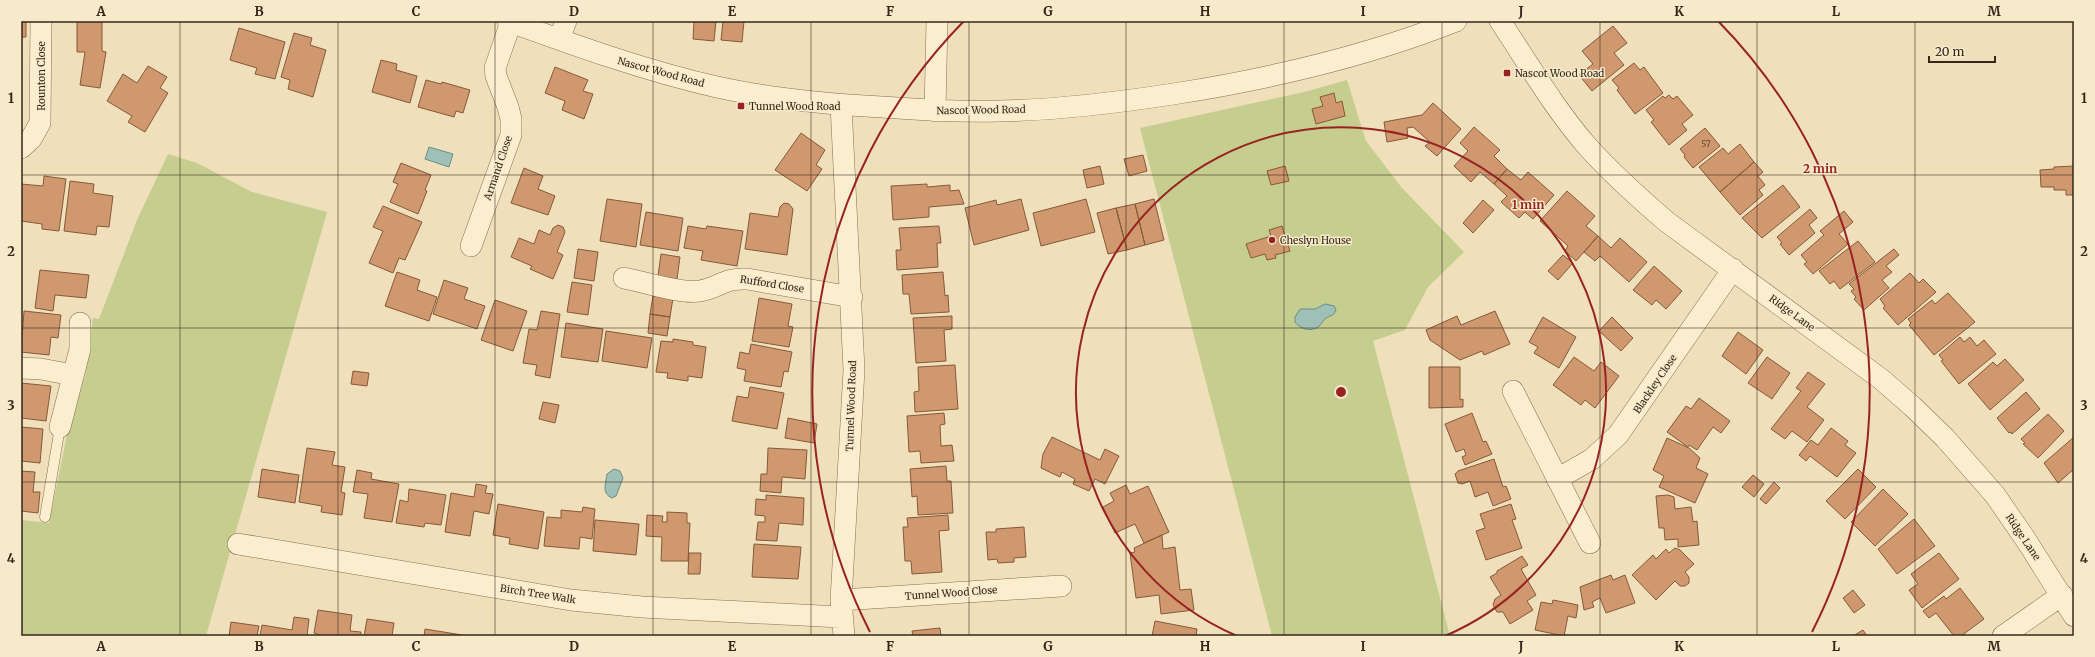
<svg xmlns="http://www.w3.org/2000/svg" width="2095" height="657" viewBox="0 0 2095 657" font-family="Merriweather,serif">
<style>
.green{fill:#c5cd8f}
.water{fill:#9fc0b7;stroke:#678d84}
.building{fill:#cf986f;stroke:#865939}
.lines{fill:none;stroke-linecap:round;stroke-linejoin:round}
.service-casing{stroke:#867054;stroke-width:11}
.minor-casing{stroke:#867054;stroke-width:22}
.service{stroke:#faeece;stroke-width:10}
.minor{stroke:#faeece;stroke-width:21}
.grid{fill:none;stroke:#35271a;stroke-width:1;stroke-opacity:0.55}
.ring{fill:none;stroke:#982322;stroke-width:2}
.poi-dot{fill:#982322;stroke:#f6eaca;stroke-width:1.5}
.labels{text-anchor:middle;dominant-baseline:central;stroke-width:3;stroke-linejoin:round;paint-order:stroke}
.number-label{font-size:8px;fill:#5c432f}
.street-label{font-size:10px;fill:#35271a;stroke:#f6eaca}
.poi-label{font-size:10px;fill:#35271a;stroke:#f6eaca;text-anchor:start}
.centre{fill:#982322;stroke:#f6eaca;stroke-width:2}
.ring-label{font-size:12px;text-anchor:middle;font-weight:bold;fill:#982322;stroke:#f6eaca;stroke-width:3;stroke-linejoin:round;paint-order:stroke}
.neatline{fill:none;stroke:#35271a;stroke-width:1.5}
.grid-label{font-size:13px;text-anchor:middle;font-weight:bold;fill:#35271a}
</style>
<rect width="100%" height="100%" fill="#efe0bb"/>
<!-- green -->
<path class="green" d="M1347 80 1366 141 1402 188 1464 252 1428 287 1405 330 1373 341 1450 636H1272L1140 128 1304 92Z
M168 154 197 163 252 192 327 212 206 636H21V520L49 523 70 420 76 398 85 377 93 318 99 319 137 220Z"/>
<!-- water -->
<path class="water" d="M429 147 453 154 449 167 425 159Z
M1325 304 1334 306 1336 310C1334 317 1328 315 1324 320 1322 322 1321 325 1318 327 1311 332 1300 329 1295 322V317L1300 309H1315Z
M614 469 620 471 623 478 616 496 612 498C601 493 606 483 607 474Z"/>
<!-- building -->
<path class="building" d="M21 21H26V37H21Z
M77 21H102V51L106 52 100 88 80 85 85 52H77Z
M694 21H716L714 41 693 39Z
M723 21H744L742 42 721 40Z
M1613 26 1627 43 1614 53 1624 65 1592 91 1579 75 1593 64 1582 51Z
M239 28 285 42 275 79 255 74 257 68 230 60Z
M294 33 312 38 310 45 326 50 313 97 288 89 290 80 281 77Z
M381 60 397 64 396 70 417 76 410 103 372 92Z
M1634 63 1640 70 1644 67 1663 93 1635 114 1617 90 1619 88 1612 80Z
M148 66 167 77 160 88 168 93 145 132 128 122 132 116 107 101 123 74 137 83Z
M555 67 588 80 583 91 593 94 584 119 562 110 565 101 545 93Z
M426 80 441 84 442 82 470 90 463 113 456 111 454 117 418 107Z
M1334 93 1336 103 1342 101 1345 116 1316 124 1312 109 1323 106 1320 97Z
M1669 95 1673 99 1677 96 1693 115 1682 124 1687 130 1669 145 1651 122 1654 120 1646 110 1663 96 1665 98Z
M1433 103 1461 129 1437 156 1425 146 1430 142 1413 127 1407 128 1408 138 1387 142 1384 122 1422 115Z
M1474 127 1500 150 1494 156 1507 169 1494 184 1480 172 1471 182 1454 166 1468 151 1460 143Z
M1705 128 1720 146 1693 168 1684 157 1685 155 1680 149Z
M801 133 825 150 816 165 822 169 807 191 775 170Z
M1740 144 1754 162 1720 192 1699 167 1723 148 1728 154Z
M1143 155 1147 171 1129 176 1124 159Z
M2073 161H2074V195H2066V190H2054V187H2041L2040 170 2054 169V167L2074 166Z
M1754 162 1763 172 1758 176 1765 185 1759 190 1763 195 1740 215 1720 192Z
M401 163 431 175 425 190 427 191 418 214 390 202 398 184 393 182Z
M1100 166 1104 184 1087 188 1083 170Z
M1285 166 1289 181 1271 185 1267 171Z
M524 168 543 176 538 189 555 196 548 215 511 203Z
M1507 169 1521 180 1528 172 1554 195 1533 219 1525 212 1519 218 1501 202 1507 196 1494 184Z
M44 176 66 179 59 231 42 229V224L21 221V184L43 186Z
M70 181 94 184 93 193 113 196 109 227 97 226 96 235 64 231Z
M927 184V187L950 185V191L959 190 964 204 929 207V217L893 220 891 186Z
M1783 185 1800 207 1762 238 1742 218Z
M1567 191 1595 216 1586 226 1598 236 1576 261 1565 251 1568 246 1540 221Z
M607 199 642 204 636 247 600 241Z
M1021 199 1029 230 974 245 965 208 996 200 997 205Z
M1086 199 1095 232 1041 246 1033 213Z
M1154 199 1164 240 1145 245 1135 204Z
M1483 200 1494 210 1473 233 1463 223Z
M784 203 789 204 793 209 787 255 745 249 750 213 778 217 780 207Z
M1135 204 1145 245 1127 250 1116 208Z
M383 206 422 222 405 260 399 258 393 273 369 263 383 231 373 227Z
M1116 208 1127 250 1108 254 1097 213Z
M1810 209 1817 218 1809 225 1815 233 1789 255 1780 244 1782 243 1777 237Z
M1844 211 1853 222 1839 234 1848 244 1813 274 1804 264 1807 262 1801 255 1824 235 1820 231Z
M646 212 683 218 678 251 640 245Z
M558 225 563 227 565 232 557 252 563 255 553 279 530 269 532 266 511 257 519 238 534 244 539 230 550 235 553 228Z
M688 226 706 229 707 226 743 231 737 266 701 260 703 251 684 248Z
M939 226 941 243H937L938 267 897 270 896 250H901L899 228Z
M1282 226 1290 251 1275 255 1276 258 1267 260 1265 254 1251 258 1246 244 1271 236 1269 230Z
M1598 236 1611 248 1620 238 1647 262 1629 282 1600 256 1595 261 1584 252Z
M1858 241 1875 262 1840 289 1834 281 1830 284 1819 271Z
M578 249 598 252 594 281 574 278Z
M1894 249 1899 255 1886 266 1892 272 1882 280 1889 288 1864 310 1854 299 1856 297 1851 291 1854 289 1849 284Z
M661 254 680 257 677 279 658 276Z
M1563 255 1573 263 1558 280 1548 271Z
M1654 266 1682 291 1666 309 1656 300 1652 305 1633 290Z
M40 270 89 275 86 298 55 295 53 311 35 308Z
M397 272 420 280 417 290 437 297 429 321 385 306Z
M943 272 945 296 948 295 949 312 911 314 909 294H903L902 275Z
M1910 273 1919 283 1923 279 1936 292 1898 325 1883 308 1885 306 1880 299Z
M444 280 468 288 464 299 485 306 477 329 433 314Z
M572 282 592 285 588 315 567 312Z
M1948 293 1975 322 1934 355 1909 325 1911 323 1908 319 1932 300 1935 304Z
M653 296 673 298 670 317 650 314Z
M759 298 792 304 788 326 793 327 789 347 752 341Z
M495 300 527 311 513 351 481 340Z
M24 311 61 315 58 338 51 337 49 355 21 352Z
M541 311 560 314 550 378 535 375 537 365 523 363 529 329 537 330Z
M1495 311 1510 344 1484 355 1482 351 1460 360 1430 340 1426 330 1457 316 1461 325Z
M650 314 670 317 667 336 648 333Z
M952 316V329L944 330 946 361 916 363 913 318Z
M1543 317 1576 337 1559 368 1534 353 1538 347 1529 342Z
M1612 317 1633 338 1621 351 1599 331Z
M566 323 603 329 598 362 561 357Z
M606 331 652 338 647 368 602 361Z
M1738 332 1763 350 1746 374 1722 356Z
M1960 337 1964 342 1970 337 1977 346 1984 340 1996 354 1959 384 1941 361 1943 360 1939 355Z
M673 339 693 342V345L706 347 702 378 688 376V381L667 378 668 373 656 372 661 341 673 342Z
M751 344 792 352 788 372 784 371 781 387 744 381 746 370 737 368 740 352 749 354Z
M1574 357 1594 371 1601 362 1619 376 1595 408 1585 400 1581 405 1553 385Z
M1767 357 1790 373 1772 399 1748 383Z
M2005 359 2024 380 1990 410 1968 384 1993 362 1997 366Z
M955 365 958 409 915 412 914 392 919 391 918 367Z
M1429 367H1460V400L1463 399V407L1429 408Z
M353 371 369 373 367 386 351 384Z
M1808 372 1825 384 1807 407 1824 420 1807 442 1792 431 1785 439 1771 429 1801 391 1796 388Z
M21 383 51 386 46 421 21 418Z
M750 387 784 393 777 429 732 421 737 396 748 398Z
M2026 392 2040 409 2012 434 2011 432 2009 433 1997 418Z
M1699 398 1730 421 1721 433 1713 427 1697 450 1689 445 1688 447 1667 432 1686 406 1691 409Z
M543 402 559 405 555 423 539 419Z
M944 413 945 424 940 425 941 446 952 445 954 461 921 463 920 451 909 452 907 416Z
M1472 413 1483 442 1486 441 1492 454 1465 465 1462 457 1466 455 1464 449 1456 452 1445 424Z
M2048 414 2064 431 2038 458 2023 444 2025 443 2021 439Z
M788 418 817 424 814 443 785 438Z
M21 427 43 429 40 463 21 461Z
M1831 428 1848 441 1845 445 1856 453 1837 477 1810 456 1806 461 1799 455 1811 440 1818 445Z
M1052 437 1100 460 1105 449 1119 456 1105 484 1095 479 1089 491 1073 484 1075 479 1062 472 1060 477 1041 468 1043 454Z
M2074 437V469L2058 483 2044 463Z
M1667 438 1689 448 1700 458 1696 468 1708 474 1695 503 1659 487 1664 476 1653 470Z
M307 448 335 452 332 465 345 467 341 492 345 493 342 515 321 512 322 506 299 502Z
M768 448 807 450 805 479 782 477 781 493 760 491 761 474H767Z
M1494 459 1503 487 1506 486 1511 499 1493 506 1488 492 1475 497 1470 481 1462 484 1458 483 1455 474 1458 471Z
M946 466 947 481H951L953 513 918 515 917 496 912 497 910 469Z
M262 469 299 475 295 503 258 497Z
M1858 469 1876 487 1845 519 1826 501Z
M357 470 372 473 371 479 399 484 392 522 364 518 368 494 353 492Z
M21 471 35 472 33 492H40L38 513 21 511Z
M1753 475 1764 484 1754 497 1742 487Z
M1774 482 1780 488 1766 504 1760 499Z
M476 484 487 486 485 493 493 494 489 514 474 511 470 536 445 532 451 493 474 497Z
M1126 485 1130 494 1148 486 1169 532 1144 543 1135 524 1115 533 1103 507 1114 501 1110 493Z
M409 489 446 495 441 525 425 523 424 527 396 523 400 500 408 502Z
M1883 489 1908 514 1875 546 1851 522Z
M766 495 804 498 803 525 779 523 777 541 756 540 758 522H765V516L755 515 756 499 766 500Z
M1668 495 1674 497 1675 509 1691 507 1693 522 1697 521 1699 545 1678 547V539L1665 540 1664 528H1659L1656 496Z
M498 504 544 512 538 549 509 544 510 538 493 535Z
M1511 504 1516 519 1512 520 1522 548 1486 560 1476 531 1485 528 1480 514Z
M583 507 595 509 592 539 580 537 579 549 544 546 547 517 561 518V510L582 512Z
M667 512 687 513V523H690L688 561H661L662 537 646 536 647 515 663 516 662 522H667Z
M948 515 949 530 939 531 942 572 912 574 911 561H905L903 527H908L907 518Z
M1914 519 1935 546 1897 574 1878 549Z
M595 520 639 524 636 555 593 551Z
M1024 527 1026 557 1014 558V562L998 563 997 559 988 560 986 532H996V529Z
M1162 535 1163 549 1175 547 1180 590 1191 589 1194 610 1161 614 1159 595 1136 598 1130 553 1135 552 1134 548Z
M754 544 801 547 798 579 752 577Z
M1675 548 1680 550 1694 564 1685 572 1689 577V583L1685 586H1680L1675 581 1656 600 1632 575 1653 555 1656 559 1666 549 1669 553Z
M689 553H701L700 574H688Z
M1939 553 1959 579 1922 608 1909 590 1918 584 1911 574Z
M1522 556 1528 565 1521 569 1536 595 1527 601 1533 610 1510 624 1503 612H1497L1493 605 1495 599 1501 595 1490 577 1497 573V571Z
M1611 575 1613 580 1625 575 1635 603 1606 613 1600 598 1592 602 1594 607 1584 610 1580 587Z
M1960 588 1984 619 1961 636H1954L1936 613 1929 618 1923 611 1944 596 1946 599Z
M1853 590 1865 605 1854 613 1843 598Z
M1553 600 1578 605 1576 618 1568 616 1564 636 1535 630 1541 602 1552 604Z
M318 610 352 615 350 631 361 632V636H323L314 633Z
M294 617 309 619 307 636H260L262 625 292 630Z
M367 619 394 623 392 636H364Z
M1155 621 1197 629 1196 636H1152Z
M231 622 259 626 257 636H229Z
M940 628 941 636H913L912 631Z
M425 629 462 635 461 636H424Z
M1863 630 1867 636H1853Z"/>
<g class="lines">
<!-- service casing -->
<g class="service-casing">
<path id="service" d="M45 517 60 427"/>
</g>
<!-- minor casing -->
<g class="minor-casing">
<path id="minor" d="M508 21C577 46 646 71 717 87 771 99 827 104 882 107 921 110 960 112 999 111 1057 110 1115 103 1173 94 1269 79 1365 57 1456 21
M1500 21C1528 63 1554 108 1587 146 1612 174 1639 198 1667 222L1881 379 1912 406 1945 438 1995 495 2026 540 2074 616
M559 39 566 21
M841 105 854 370 841 600 844 636
M935 111 937 21
M21 148 31 139 40 123 41 21
M471 246 511 135V119L508 107 496 76 495 68 511 22
M624 278C644 282 681 294 700 291 720 287 724 278 747 279L852 297
M21 368 41 369 73 375
M1513 391 1590 543
M60 427 80 349V323
M1557 479 1592 459 1618 435 1733 269
M238 544 571 600 642 607 841 617
M841 600 1061 586
M2003 636 2062 595"/>
</g>
<!-- service -->
<use href="#service" class="service"/>
<!-- minor -->
<use href="#minor" class="minor"/>
</g>
<!-- grid -->
<path class="grid" d="M180 21V636M338 21V636M495 21V636M653 21V636M811 21V636M969 21V636M1126 21V636M1284 21V636M1442 21V636M1600 21V636M1757 21V636M1915 21V636M21 175H2074M21 328H2074M21 482H2074"/>
<!-- distance rings -->
<g class="ring">
<path d="M1237 636A265 265 0 1 1 1445 636"/>
<path d="M870 632A529 529 0 0 1 964 21M1718 21A529 529 0 0 1 1812 632"/>
</g>
<!-- markers -->
<g class="poi-dot">
<rect x="1503" y="69" width="8" height="8" rx="2"/>
<rect x="737" y="102" width="8" height="8" rx="2"/>
<circle cx="1272" cy="240" r="4"/>
</g>
<g class="labels">
<!-- number labels -->
<g class="number-label">
<text x="1706" y="144">57</text>
</g>
<!-- street labels -->
<g class="street-label">
<text transform="translate(661 72) rotate(15)">Nascot Wood Road</text>
<text transform="translate(41 76) rotate(-90)">Rounton Close</text>
<text transform="translate(981 110) rotate(-1)">Nascot Wood Road</text>
<text transform="translate(498 168) rotate(-71)">Armand Close</text>
<text transform="translate(772 284) rotate(9)">Rufford Close</text>
<text transform="translate(1792 313) rotate(36)">Ridge Lane</text>
<text transform="translate(1655 384) rotate(-56)">Blackley Close</text>
<text transform="translate(851 406) rotate(-88)">Tunnel Wood Road</text>
<text transform="translate(2023 537) rotate(56)">Ridge Lane</text>
<text transform="translate(951 593) rotate(-4)">Tunnel Wood Close</text>
<text transform="translate(538 594) rotate(9)">Birch Tree Walk</text>
</g>
<!-- poi labels -->
<g class="poi-label">
<text x="1515" y="73">Nascot Wood Road</text>
<text x="749" y="106">Tunnel Wood Road</text>
<text x="1280" y="240">Cheslyn House</text>
</g>
</g>
<circle cx="1341" cy="392" r="6" class="centre"/>
<g class="ring-label">
<text x="1820" y="173">2 min</text>
<text x="1528" y="209">1 min</text>
</g>
<!-- border -->
<rect width="2095" height="657" fill="none" stroke="#f6eaca" stroke-width="44"/>
<!-- scale -->
<path d="M1929 56v6h66v-6" fill="none" stroke="#35271a" stroke-width="2"/>
<text x="1935" y="56" font-size="12" fill="#35271a" stroke="#f6eaca" stroke-width="3" paint-order="stroke">20 m</text>
<rect x="22" y="22" width="2051" height="613" class="neatline"/>
<g class="grid-label">
<text x="101" y="16">A</text>
<text x="259" y="16">B</text>
<text x="416" y="16">C</text>
<text x="574" y="16">D</text>
<text x="732" y="16">E</text>
<text x="890" y="16">F</text>
<text x="1048" y="16">G</text>
<text x="1205" y="16">H</text>
<text x="1363" y="16">I</text>
<text x="1521" y="16">J</text>
<text x="1679" y="16">K</text>
<text x="1836" y="16">L</text>
<text x="1994" y="16">M</text>
<text x="11" y="103">1</text>
<text x="2084" y="103">1</text>
<text x="11" y="256">2</text>
<text x="2084" y="256">2</text>
<text x="11" y="410">3</text>
<text x="2084" y="410">3</text>
<text x="11" y="563">4</text>
<text x="2084" y="563">4</text>
<text x="101" y="651">A</text>
<text x="259" y="651">B</text>
<text x="416" y="651">C</text>
<text x="574" y="651">D</text>
<text x="732" y="651">E</text>
<text x="890" y="651">F</text>
<text x="1048" y="651">G</text>
<text x="1205" y="651">H</text>
<text x="1363" y="651">I</text>
<text x="1521" y="651">J</text>
<text x="1679" y="651">K</text>
<text x="1836" y="651">L</text>
<text x="1994" y="651">M</text>
</g>
</svg>
